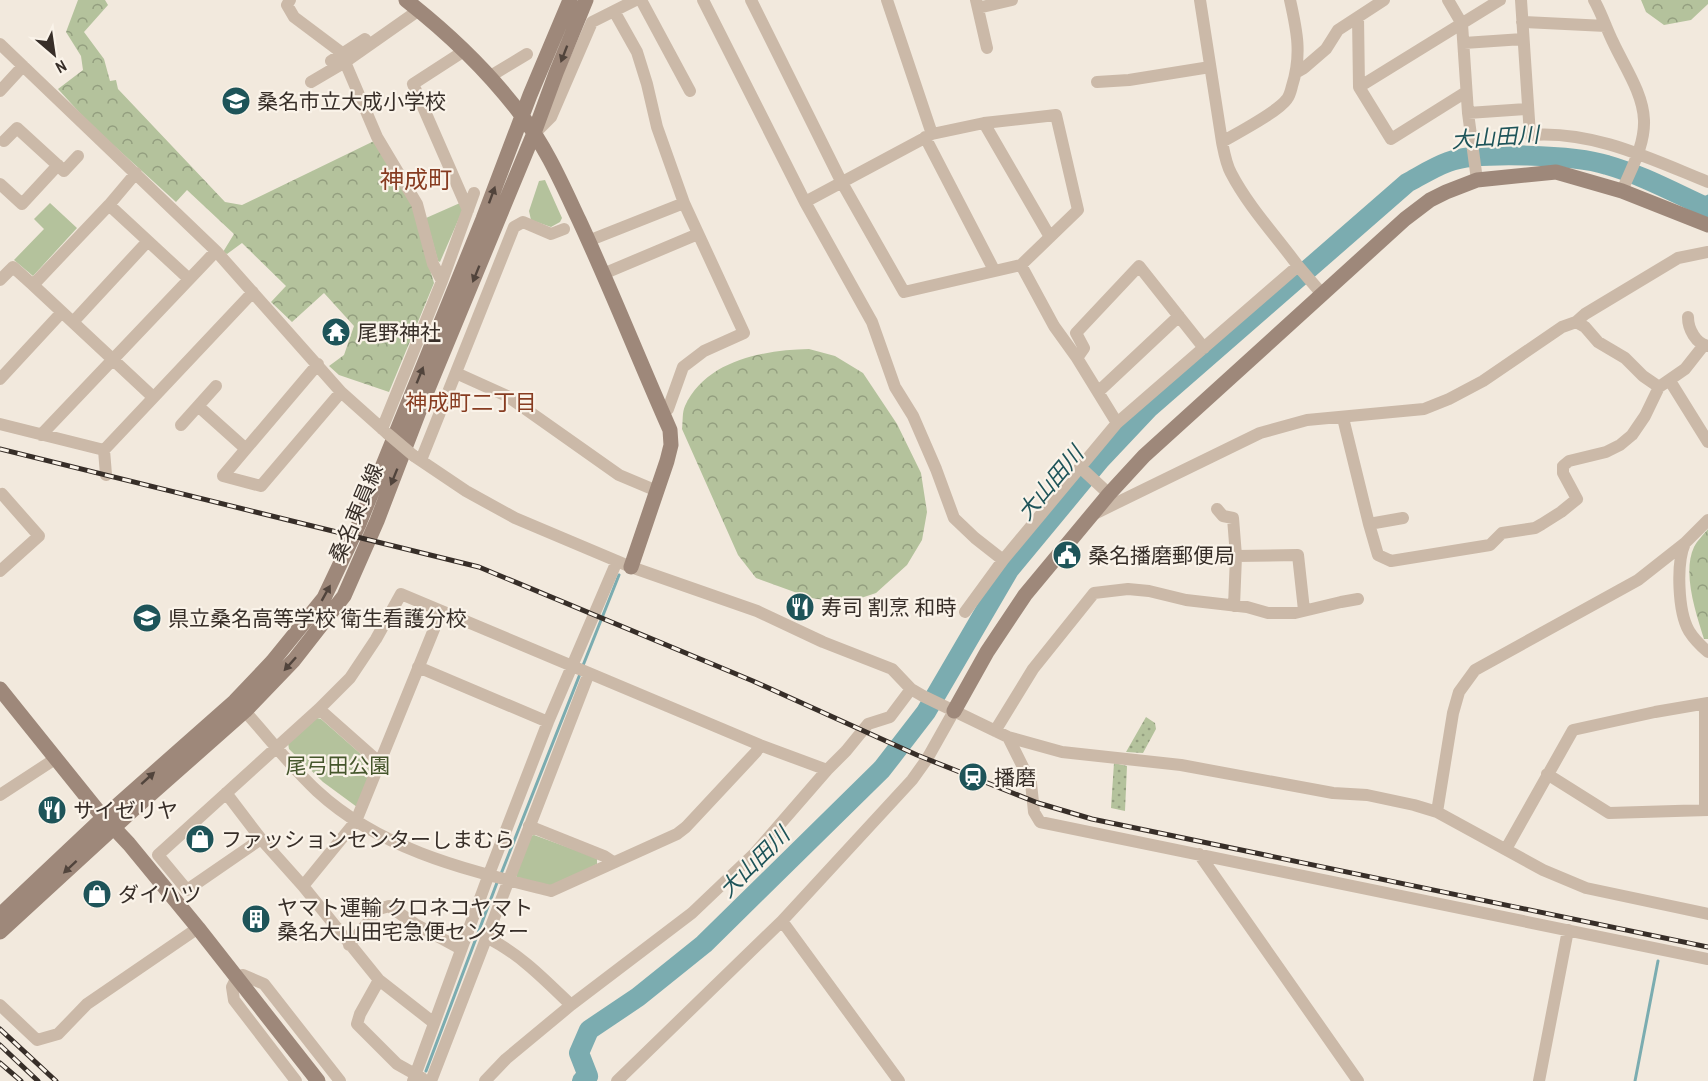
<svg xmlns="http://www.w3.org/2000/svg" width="1708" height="1081" viewBox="0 0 1708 1081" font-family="'Archivo Narrow','Noto Sans JP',sans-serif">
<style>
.grass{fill:url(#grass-dots)}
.forest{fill:url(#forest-crowns)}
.green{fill:#b4c29c}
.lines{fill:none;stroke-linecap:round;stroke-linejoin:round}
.stream{stroke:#7bacb0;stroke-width:3}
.river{stroke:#7bacb0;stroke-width:20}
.street{stroke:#cbb9a8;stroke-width:12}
.secondary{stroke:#9e887a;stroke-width:15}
.rail-casing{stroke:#372e28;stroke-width:5}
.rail{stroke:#faf3e9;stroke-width:3;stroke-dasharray:9;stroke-linecap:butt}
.street-bridge{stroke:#cbb9a8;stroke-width:12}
.oneway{fill:#51443c}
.labels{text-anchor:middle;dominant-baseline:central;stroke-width:4.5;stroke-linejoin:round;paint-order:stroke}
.poi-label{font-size:21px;fill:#372e28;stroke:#faf3e9;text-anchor:start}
.street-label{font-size:21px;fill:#372e28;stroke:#faf3e9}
.park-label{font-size:21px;fill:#45562c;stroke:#faf3e9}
.water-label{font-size:22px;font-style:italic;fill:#1e5459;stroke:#faf3e9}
.neighbourhood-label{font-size:22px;fill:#873c21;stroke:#faf3e9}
.quarter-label{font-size:24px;fill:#873c21;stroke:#faf3e9}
</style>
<defs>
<pattern id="grass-dots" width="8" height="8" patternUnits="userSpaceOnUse" patternTransform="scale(1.5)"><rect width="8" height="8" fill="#b4c29c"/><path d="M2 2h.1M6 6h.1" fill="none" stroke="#939e7f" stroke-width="1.8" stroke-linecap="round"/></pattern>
<pattern id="forest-crowns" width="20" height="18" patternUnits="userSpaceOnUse" patternTransform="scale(1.5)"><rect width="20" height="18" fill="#b4c29c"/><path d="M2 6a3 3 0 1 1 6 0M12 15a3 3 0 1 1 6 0" fill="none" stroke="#939e7f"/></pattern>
</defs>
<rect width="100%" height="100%" fill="#f2e9dd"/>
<!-- grass -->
<path class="grass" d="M1146 717 1155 723 1156 729 1143 753 1126 752Z
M1114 763 1127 766 1125 811 1111 808Z"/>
<!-- forest -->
<path class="forest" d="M78 0H105L108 5 84 32 104 59 110 81 116 80 118 89 225 202 242 205 374 141 412 205 434 283 389 392 339 375 329 366 344 355 354 326 324 293 292 322 271 302 286 286 242 243 227 254 223 252 234 234 187 190 176 202 89 123 58 89 83 70 81 56 66 32Z
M1641 0H1708V4L1691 20 1664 25 1646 12Z
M809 349 835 356 863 373 897 424 921 473 927 512 922 540 907 565 876 593 846 603 811 598 756 578 738 555 682 429C683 422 682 412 685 406 706 360 764 350 809 349Z
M1708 529V639H1704C1696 613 1682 573 1694 547 1697 541 1704 534 1708 529Z"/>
<!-- green -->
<path class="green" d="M545 180 562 218 560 222 551 227 531 220 529 211 539 181Z
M50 203 77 228 33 276 14 260 44 229 34 219Z
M460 203 463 209 440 262 438 261 426 218Z
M317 718 321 719 370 762 373 766 357 807 323 782 289 749 288 743Z
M534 835 597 858V864L553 887 517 878 514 871 526 837Z"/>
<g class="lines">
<!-- stream -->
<path class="stream" d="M1695 202 1708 196
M582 668 619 575
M501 874 580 674
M426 1071 498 880
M1635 1081 1658 961"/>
<!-- river -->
<path class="river" d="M582 1081 588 1076 579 1053 589 1030 638 997 704 944 882 769 926 712 1009 570 1100 460 1149 408 1407 183C1420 176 1434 167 1448 162 1478 151 1576 155 1607 165 1642 175 1675 193 1708 208"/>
<!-- street -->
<path class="street" d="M290 0 287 5 294 17 342 53
M641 0 690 91
M703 0 805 202 872 322 895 387 913 416 936 469 954 518 975 538 1003 560
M751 0 841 181 904 292 1021 265 1054 326 1077 358 1117 423
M887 0 932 134
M976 0 987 48
M1200 0 1222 142C1224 152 1226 164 1231 173 1248 206 1276 236 1298 266
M1448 0 1462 24 1468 113 1477 180
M1521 0 1530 135C1593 130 1651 159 1708 182
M1594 0C1602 14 1606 28 1613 42 1624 66 1643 93 1644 120 1645 145 1631 169 1622 191
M978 8 1012 0
M614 11 637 52 647 84 657 127 684 203 744 333 704 351 683 367 668 409 663 414
M1358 17 1359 87 1391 139 1466 92
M1522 22 1606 26
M1464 43 1523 39
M0 44 216 251 341 392 388 434
M464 51 413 84 468 210
M331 61 365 39
M345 62 377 137 417 204 433 264 442 281
M1297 72 1304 68 1326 49 1338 30 1384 0
M489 77 527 54
M311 82 345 62 419 10
M1097 82 1129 80 1210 67
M1359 87 1500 0
M0 91 23 66
M1468 113 1527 109
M984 123 1050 237
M535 133 551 117 592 22 636 0
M925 137 994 270
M4 141 17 128 64 171 78 156
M1222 142C1237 133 1278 112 1287 99 1290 95 1291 90 1292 86 1302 55 1297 31 1290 0
M0 184 22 204 58 165
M805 202 932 134 984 123 1056 115 1078 210 1021 265
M109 205 136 173
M588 241 684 203
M603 274 698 234
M0 280 13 267 33 285
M1688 317C1688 329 1696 344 1708 346
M73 322 147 242
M1576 322 1585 314 1678 258 1708 252
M1077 358 1084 348 1076 333 1139 266 1204 348
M318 364 223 476 261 486 341 392
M456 373 507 396 619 475 657 491
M0 379 62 312
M1670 381 1708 442
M1098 392 1179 316
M153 397 33 285 109 205 189 279
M198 406 246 449
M1343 418 1369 524 1403 518
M0 424 104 450
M181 425 216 386
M382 429 442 281 474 193
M41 435 216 251
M414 456 466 491 515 518 631 567 757 611 823 642 892 669 911 689 923 696 1008 737 1062 752 1181 765 1333 793 1367 795 1414 805 1437 812 1543 870 1586 888 1708 914
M421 460 514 227 523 222 551 234 564 229
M1080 467 1109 494
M106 475 104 450 253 292
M0 495 2 494 39 536 0 571
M1217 509 1223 516 1233 518 1236 556 1234 606
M1094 514 1260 433 1307 420 1424 409 1449 399 1483 381 1562 327 1576 322 1585 327 1598 342 1625 358 1643 376 1659 387
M1369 524 1378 555 1391 561 1490 545 1502 533 1535 528 1542 524 1561 512 1577 499 1563 473V466L1569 461 1606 452 1620 445 1632 435 1645 416 1659 387 1685 369 1704 345
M1685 543C1676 563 1678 612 1689 631 1694 639 1701 646 1708 652
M1236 556 1298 555 1304 610
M965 612 1003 560 1117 423 1298 266 1322 294
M418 667 548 722
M240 706C266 734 289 765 317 791 382 851 468 870 551 891L677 834 686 827 756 752 760 745
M319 709 380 763
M995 731 1033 669 1094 593 1128 589 1149 591 1186 600 1247 607 1268 613H1295L1341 602 1358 599
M1008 737 1031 783 1034 812 1040 822 1708 959
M1547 774 1609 813 1708 810
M226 793 261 839 303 886 379 980 434 1023
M0 795 55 759
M1705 810V704
M1437 812 1453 713 1459 692 1475 670 1638 580 1685 543 1708 520
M529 826 604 856 613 862
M261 839 187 890 158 855 319 709 350 678 376 639 401 594 760 745 827 770
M1506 849 1573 730 1655 712 1708 703
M1199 854 1358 1081
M303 886 356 821 441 612
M782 921 899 1081
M486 937C519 953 545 980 571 1005
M349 945 379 909 389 906 415 924 461 949
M379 980 360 1014 357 1024 397 1064 422 1078
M0 1005 37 1040 58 1034 87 1004 198 928
M296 1081 234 1000 232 987 237 977 243 975 264 984 340 1081
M413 1081 489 874 548 722 617 561
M431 1081 589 673
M485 1081 506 1059 571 1005 692 913 755 853 827 770 846 751 868 724 890 717 911 689
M617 1081 782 921 912 780 927 759 954 711
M1539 1081 1568 930"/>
<!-- secondary -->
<path class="secondary" d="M406 0C448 33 490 73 522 116 546 147 562 184 579 220 611 289 639 360 670 430L671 445 667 461 631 567
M0 689 98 811 129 844 198 928 318 1081
M954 711 987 652 1025 595 1109 494 1144 456 1405 219 1430 200 1446 192 1477 180 1556 172 1622 191 1708 225
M0 915 104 817 235 701 272 662 324 598 359 524 483 219 530 95 570 0
M0 932 134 809 245 711 294 660 344 596 377 521 423 401 534 133 556 73 586 0"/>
<!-- rail casing -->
<g class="rail-casing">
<path id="rail" d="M0 449 479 567 753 681 917 755 1038 803 1092 819 1708 947
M0 1029 56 1081
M0 1045 38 1081
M0 1063 21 1081"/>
</g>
<!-- rail -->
<use href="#rail" class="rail"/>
<!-- street-bridge -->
<path class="street-bridge" d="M388 434 414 456"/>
</g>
<!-- one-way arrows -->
<defs><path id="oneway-solid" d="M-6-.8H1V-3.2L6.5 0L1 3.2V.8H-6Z" transform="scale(1.5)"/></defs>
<g class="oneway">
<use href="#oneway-solid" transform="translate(564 54) rotate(111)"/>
<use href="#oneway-solid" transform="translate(492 195) rotate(-70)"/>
<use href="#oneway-solid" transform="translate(476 274) rotate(112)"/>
<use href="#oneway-solid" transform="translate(420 375) rotate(-68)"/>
<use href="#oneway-solid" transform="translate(394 477) rotate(112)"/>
<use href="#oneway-solid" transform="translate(326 593) rotate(-61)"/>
<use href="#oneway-solid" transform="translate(290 664) rotate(132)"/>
<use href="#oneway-solid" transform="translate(148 778) rotate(-42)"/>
<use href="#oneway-solid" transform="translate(70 867) rotate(137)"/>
</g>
<!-- icons -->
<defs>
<g id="school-disc" transform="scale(1.5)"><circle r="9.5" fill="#1e5459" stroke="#faf3e9"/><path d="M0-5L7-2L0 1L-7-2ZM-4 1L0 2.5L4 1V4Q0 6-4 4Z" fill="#fff"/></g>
<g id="temple-disc" transform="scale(1.5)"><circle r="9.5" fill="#1e5459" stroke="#faf3e9"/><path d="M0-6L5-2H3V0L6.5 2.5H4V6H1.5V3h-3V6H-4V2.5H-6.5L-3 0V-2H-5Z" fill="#fff"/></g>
<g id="civic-disc" transform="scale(1.5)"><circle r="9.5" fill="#1e5459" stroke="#faf3e9"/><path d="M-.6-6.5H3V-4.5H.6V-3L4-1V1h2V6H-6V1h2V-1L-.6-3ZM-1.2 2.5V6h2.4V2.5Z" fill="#fff"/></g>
<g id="restaurant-disc" transform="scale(1.5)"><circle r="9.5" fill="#1e5459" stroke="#faf3e9"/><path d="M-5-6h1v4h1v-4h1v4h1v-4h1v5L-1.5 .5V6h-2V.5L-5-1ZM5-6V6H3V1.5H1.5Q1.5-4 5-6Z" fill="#fff"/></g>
<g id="station-disc" transform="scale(1.5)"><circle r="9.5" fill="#1e5459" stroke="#faf3e9"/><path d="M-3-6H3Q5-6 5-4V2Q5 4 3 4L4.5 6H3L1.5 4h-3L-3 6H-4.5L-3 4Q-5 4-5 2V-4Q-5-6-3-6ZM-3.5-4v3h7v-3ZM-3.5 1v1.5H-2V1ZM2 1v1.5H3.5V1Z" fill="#fff"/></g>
<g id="shop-disc" transform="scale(1.5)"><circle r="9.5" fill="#1e5459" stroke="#faf3e9"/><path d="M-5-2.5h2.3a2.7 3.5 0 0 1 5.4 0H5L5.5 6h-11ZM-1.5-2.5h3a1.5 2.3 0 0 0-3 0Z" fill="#fff"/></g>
<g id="building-disc" transform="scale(1.5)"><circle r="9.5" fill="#1e5459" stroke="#faf3e9"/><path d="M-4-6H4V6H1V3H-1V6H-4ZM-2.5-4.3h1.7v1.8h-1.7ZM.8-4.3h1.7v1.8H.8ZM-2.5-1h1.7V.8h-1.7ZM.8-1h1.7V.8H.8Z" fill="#fff"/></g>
</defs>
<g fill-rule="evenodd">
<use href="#school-disc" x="236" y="101"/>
<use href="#temple-disc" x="336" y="332"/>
<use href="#civic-disc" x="1067" y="555"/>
<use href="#restaurant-disc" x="800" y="607"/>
<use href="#school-disc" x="147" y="618"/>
<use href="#station-disc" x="973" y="777"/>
<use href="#restaurant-disc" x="52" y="810"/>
<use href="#shop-disc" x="200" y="839"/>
<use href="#shop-disc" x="97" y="894"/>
<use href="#building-disc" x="256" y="919"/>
</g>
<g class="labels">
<!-- poi labels -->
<g class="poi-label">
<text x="257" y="101">桑名市立大成小学校</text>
<text x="357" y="332">尾野神社</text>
<text x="1088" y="555">桑名播磨郵便局</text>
<text x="821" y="607">寿司 割烹 和時</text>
<text x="168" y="618">県立桑名高等学校 衛生看護分校</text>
<text x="994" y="777">播磨</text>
<text x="73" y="810">サイゼリヤ</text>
<text x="221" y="839">ファッションセンターしまむら</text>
<text x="118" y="894">ダイハツ</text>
<text x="277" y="907">ヤマト運輸 クロネコヤマト<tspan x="277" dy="24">桑名大山田宅急便センター</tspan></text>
</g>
<!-- street labels -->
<g class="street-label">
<text transform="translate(356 513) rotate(-67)">桑名東員線</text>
</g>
<!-- park labels -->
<g class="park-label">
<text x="338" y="765">尾弓田公園</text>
</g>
<!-- water labels -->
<g class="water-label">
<text transform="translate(1495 137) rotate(-4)">大山田川</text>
<text transform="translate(1050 483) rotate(-50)">大山田川</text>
<text transform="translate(754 862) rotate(-45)">大山田川</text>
</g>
<!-- neighbourhood labels -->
<g class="neighbourhood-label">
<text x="471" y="402">神成町二丁目</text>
</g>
<!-- quarter labels -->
<g class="quarter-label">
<text x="416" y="179">神成町</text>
</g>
</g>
<!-- north arrow -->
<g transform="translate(54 54) rotate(151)" stroke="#faf3e9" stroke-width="4.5" paint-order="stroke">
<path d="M0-4.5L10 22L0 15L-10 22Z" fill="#372e28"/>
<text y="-9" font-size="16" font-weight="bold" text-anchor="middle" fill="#372e28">N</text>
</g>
</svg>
